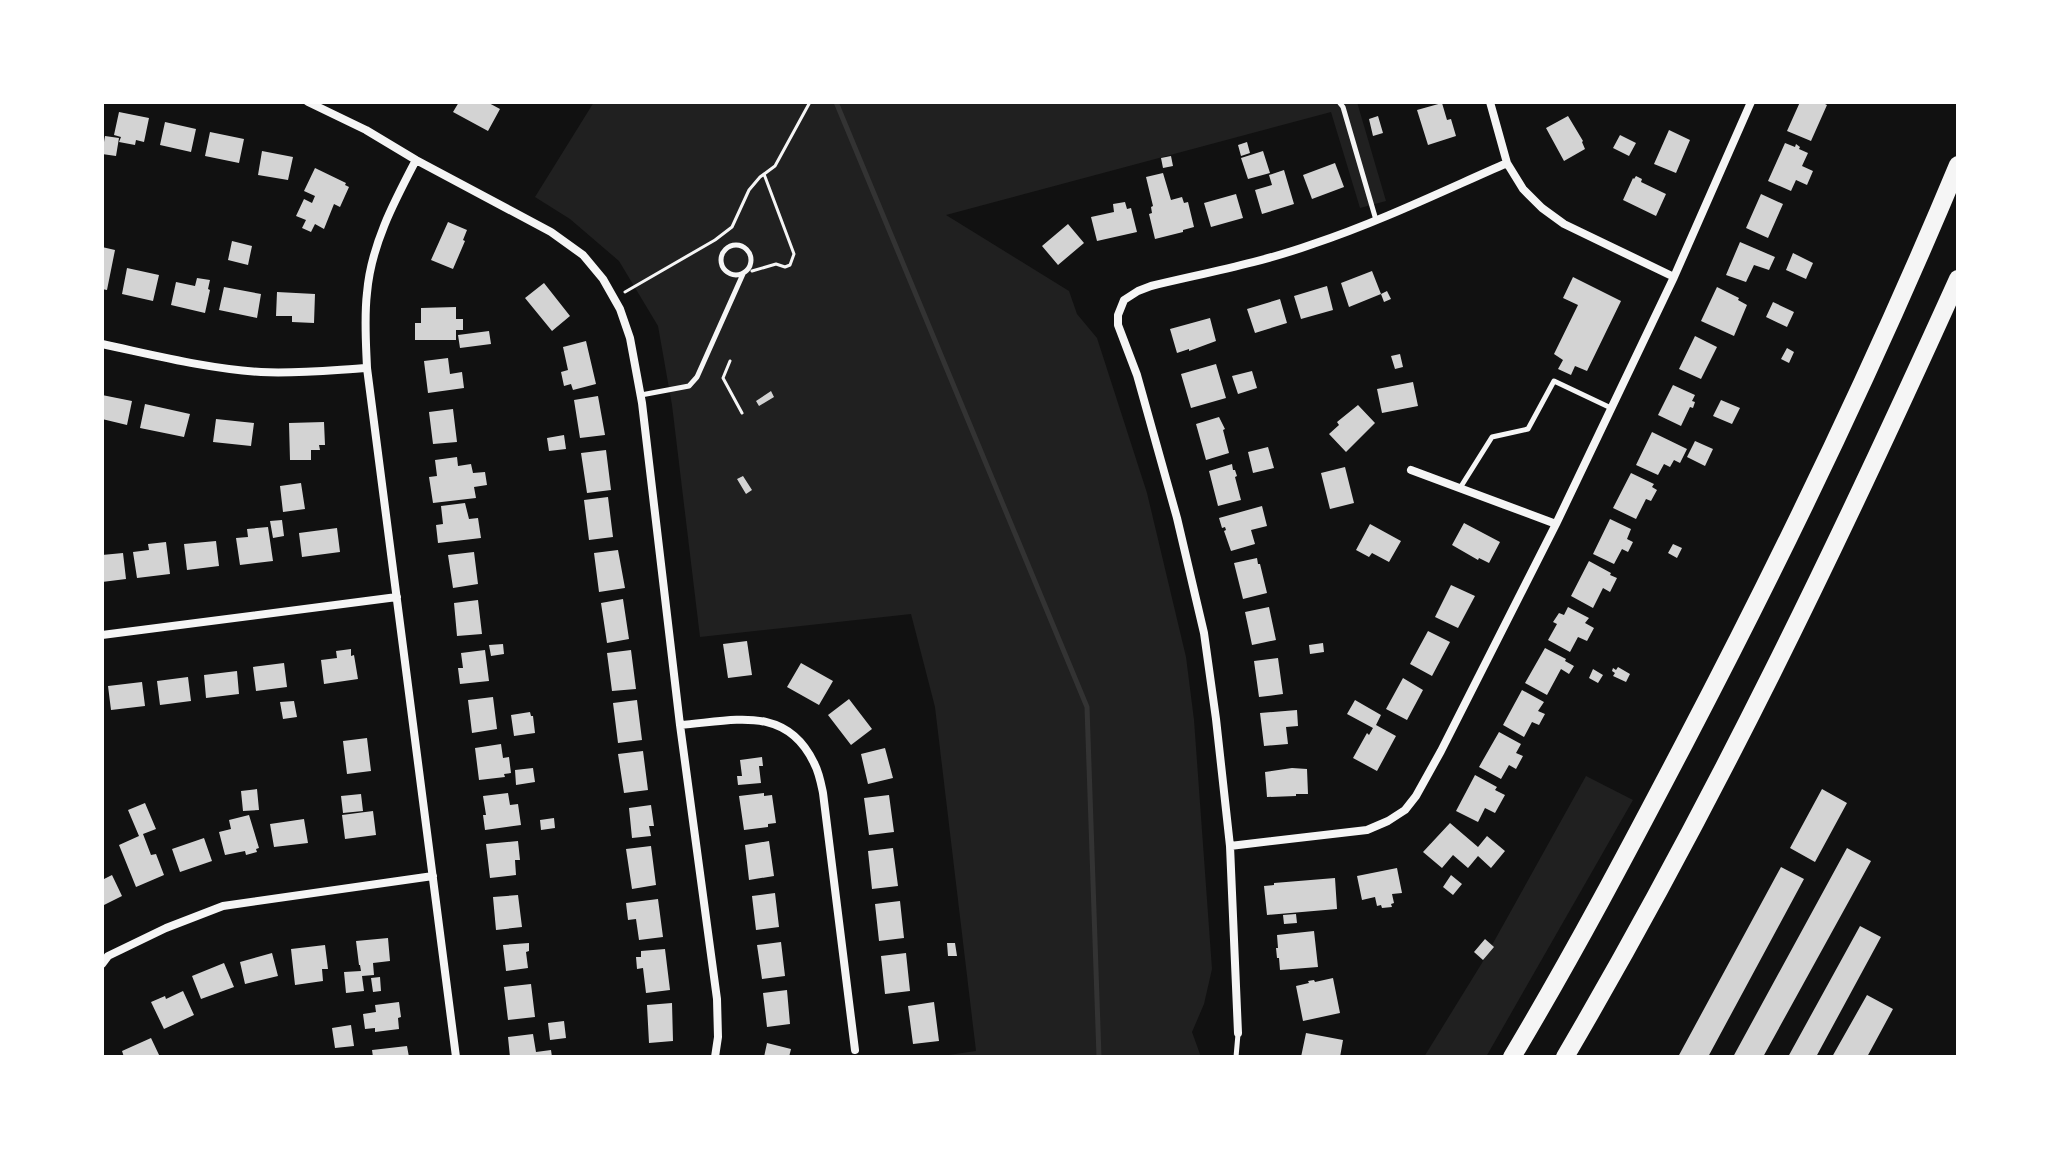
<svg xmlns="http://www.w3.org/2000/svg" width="2060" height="1159" viewBox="0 0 2060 1159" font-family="'Roboto Condensed',sans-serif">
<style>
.green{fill:#202020}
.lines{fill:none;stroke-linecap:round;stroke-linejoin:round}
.stream{stroke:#333;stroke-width:5}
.building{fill:#d3d3d3}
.path{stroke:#f5f5f5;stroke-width:3}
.service{stroke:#f5f5f5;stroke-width:5}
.minor{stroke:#f5f5f5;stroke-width:8}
.motorway{stroke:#f5f5f5;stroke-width:18}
</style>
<rect width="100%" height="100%" fill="#111"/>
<!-- green -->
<path class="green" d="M594 102H1357L1386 201 1360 208 1331 112 946 215 1069 291 1077 314 1097 338 1147 493 1186 657 1194 720 1212 969 1204 1004 1192 1032 1201 1057H935L976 1051 935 707 911 614 700 637 672 405 658 326 619 261 570 219 535 197Z
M1586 776 1633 800 1486 1057H1424L1482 963Z"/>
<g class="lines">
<!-- stream -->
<path class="stream" d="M836 102 1087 707 1099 1057"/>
</g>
<!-- building -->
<path class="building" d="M459 102H487L500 109 488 131 453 112Z
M1800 102H1821L1827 105 1811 141 1787 131Z
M1442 103 1447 120 1451 119 1456 136 1428 145 1417 110Z
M119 112 149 118 144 142 136 140 135 145 119 142 121 137 114 135Z
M1378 116 1383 133 1373 136 1369 119Z
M1568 116 1583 141 1582 142 1585 149 1564 161 1546 128Z
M165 122 196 129 191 152 160 145Z
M1669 130 1690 140 1676 173 1654 164Z
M210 132 244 139 239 163 205 156Z
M1620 135 1636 143 1629 156 1613 148Z
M105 136 119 138 116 156 102 154Z
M1247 142 1250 153 1241 156 1238 145Z
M1785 143 1795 147 1796 144 1800 147 1799 149 1808 153 1802 166 1813 171 1807 185 1796 180 1791 191 1768 181Z
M262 151 293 157 288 180 258 175Z
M1263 151 1270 173 1248 179 1241 158Z
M1171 156 1173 166 1163 168 1161 158Z
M1335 163 1344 187 1312 199 1303 175Z
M315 168 346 183 345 185 349 187 340 207 334 204 324 229 315 224 311 232 302 228 306 220 296 216 304 199 312 203 315 196 304 191Z
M1284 170 1294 204 1262 214 1255 190 1272 185 1269 175Z
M1163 173 1171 200 1182 197 1184 203 1188 202 1194 227 1183 230V232L1155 239 1149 214 1152 213 1151 207 1153 206 1146 177Z
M1636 176 1642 179 1641 182 1666 194 1656 216 1623 200 1633 178 1634 179Z
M1236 194 1243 218 1211 227 1204 203Z
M1761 194 1783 204 1768 238 1746 228Z
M1125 202 1127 209 1131 208 1137 232 1097 241 1091 217 1114 212 1113 204Z
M448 222 467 230 463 240 465 241 453 269 431 260Z
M1068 224 1084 243 1058 265 1042 246Z
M232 241 252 246 248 265 228 260Z
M1740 242 1775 257 1769 270 1754 265 1746 282 1726 275Z
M102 247 115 250 107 290 102 289Z
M1793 253 1813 263 1806 279 1786 270Z
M127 268 159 275 153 301 122 294Z
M1372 271 1381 294 1387 291 1391 299 1384 302 1381 294 1349 307 1341 283Z
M1573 277 1621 301 1587 371 1575 366 1571 375 1558 369 1563 360 1554 354 1578 305 1563 298Z
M197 278 210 280 208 289 210 290 205 313 171 305 176 282 195 286Z
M544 283 570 316 552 331 525 298Z
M1327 286 1333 310 1301 319 1294 296Z
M224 287 261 294 257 318 219 310Z
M1717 287 1739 298 1738 300 1747 305 1734 336 1701 321Z
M277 292 315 294 314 323 292 322V316H276Z
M1280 299 1287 323 1255 333 1247 309Z
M1773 302 1794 312 1787 327 1766 317Z
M456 307V319H463V330H456V340H415V323H421V308Z
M1210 318 1216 341 1189 351V349L1177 353 1170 329Z
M489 331 491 344 460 348 458 335Z
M1695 336 1717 347 1701 379 1679 369Z
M586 341 596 384 573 390 571 384 564 386 561 372 568 370 563 347Z
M1787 348 1794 352 1789 363 1781 359Z
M1400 354 1403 367 1395 369 1391 356Z
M448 358 450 374 462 372 464 388 428 393 424 361Z
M1216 364 1226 398 1191 408 1181 374Z
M1252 371 1257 388 1238 394 1232 376Z
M1413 382 1418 406 1382 413 1377 389Z
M1673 385 1695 395 1692 401 1695 402 1693 408 1690 407 1681 426 1658 415Z
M771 391 774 397 759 406 756 401Z
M102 395 132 401 127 425 102 419Z
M598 396 605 435 580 438 574 400Z
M1721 400 1740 408 1732 424 1713 416Z
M145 404 190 414 184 437 140 428Z
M1358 405 1375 423 1346 452 1329 434 1339 425 1337 422Z
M453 409 457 442 433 444 429 412Z
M1219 417 1225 429 1223 430 1229 453 1206 460 1196 424Z
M216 419 254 423 251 446 213 442Z
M324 422 325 445H319L320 450H311V460H290L289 423Z
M1652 432 1687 449 1680 463 1674 460 1670 467 1664 464 1658 475 1636 465Z
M564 435 566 449 549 451 547 438Z
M1695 441 1713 449 1705 466 1687 457Z
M1268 447 1274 468 1253 473 1248 452Z
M606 450 611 490 587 493 581 453Z
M457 457 458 466 471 464 473 473 485 472 487 485 474 487 476 498 433 503 429 477 437 476 435 460Z
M1232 464 1233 470H1235L1237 476 1235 477 1241 500 1218 506 1209 471Z
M1345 467 1354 503 1330 509 1321 473Z
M1631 473 1654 484 1652 487 1657 490 1651 501 1646 499 1636 519 1613 508Z
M743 476 752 490 746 494 737 479Z
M301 483 305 509 283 512 280 486Z
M608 497 613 537 589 540 584 500Z
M465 503 469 519 478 518 481 538 438 543 436 525 443 524 441 506Z
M1262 506 1267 526 1251 530 1255 544 1231 551 1224 531 1226 530 1225 527 1222 528 1219 518Z
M1610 519 1631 529 1627 539 1633 542 1628 552 1622 549 1614 564 1593 554Z
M282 520 284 536 273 538 270 521Z
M1464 523 1500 542 1489 563 1479 558 1478 560 1452 545Z
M1370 524 1401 541 1389 562 1372 553 1369 557 1356 550Z
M268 527 273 561 240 565 236 538 248 537 247 529Z
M337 528 340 552 302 557 299 533Z
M216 541 219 566 187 570 184 544Z
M166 542 170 574 137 578 133 552 149 550 148 544Z
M1673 544 1682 548 1677 558 1668 553Z
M618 550 625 588 599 592 594 553Z
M474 552 478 584 453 588 448 555Z
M123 553 126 579 102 582V555Z
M1257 558 1258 564H1260L1267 593 1243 599 1234 563Z
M1589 561 1611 573 1610 575 1617 578 1610 592 1603 588 1593 608 1571 596Z
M1451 585 1475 596 1458 628 1435 617Z
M623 599 629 639 607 643 601 603Z
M478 600 482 634 457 636 454 603Z
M1269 607 1276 640 1252 645 1245 612Z
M1568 607 1589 618 1585 623 1594 628 1587 641 1578 637 1570 652 1548 640 1557 624 1553 622 1559 613 1564 615Z
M1428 631 1450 642 1432 676 1410 664Z
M747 641 752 675 728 678 723 644Z
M1323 643 1324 652 1310 654 1309 645Z
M503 644 504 654 491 656 489 645Z
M1545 648 1566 659 1565 661 1574 666 1569 674 1561 669 1547 695 1525 683Z
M351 649V656L354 655 358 679 324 684 321 660 337 658 336 651Z
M485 650 489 681 460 684 458 668H463L461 653Z
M631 650 636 689 612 691 607 653Z
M1278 658 1283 694 1259 697 1254 661Z
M284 663 287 687 256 691 253 667Z
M801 663 833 681 819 705 787 687Z
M1618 667 1630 674 1626 682 1613 676 1615 673 1612 671 1613 668 1616 670Z
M1593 669 1603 675 1598 683 1589 678Z
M237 671 239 694 206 698 204 675Z
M188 677 191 701 160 705 157 681Z
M1403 678 1423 690 1407 720 1386 709Z
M142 682 145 706 111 710 108 686Z
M1522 690 1544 702 1538 711 1545 714 1539 725 1532 722 1524 737 1503 725Z
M493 697 497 729 472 733 468 700Z
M849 699 872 729 851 745 828 715Z
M637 700 642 740 618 743 613 703Z
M1355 700 1381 715 1376 725 1396 736 1377 771 1353 758 1367 733 1369 735 1373 728 1347 714Z
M294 701 297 717 283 719 280 702Z
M1297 710 1298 726 1286 727 1288 744 1264 746 1260 713Z
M530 712 531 716H533L535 733 514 736 511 715Z
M1499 732 1521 744 1516 753 1523 756 1516 769 1509 765 1501 779 1479 767Z
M367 738 371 771 347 774 343 741Z
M501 744 503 758 509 757 511 773 504 774 505 777 479 780 475 748Z
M885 748 893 778 868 784 861 754Z
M643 751 648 790 624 793 618 754Z
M762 757 763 766H759L761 783 738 785 737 776H742L740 760Z
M533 768 535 782 516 785 515 770Z
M1292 768 1307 769 1308 794H1296V796L1267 797 1265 772Z
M1475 775 1497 787 1495 790 1505 795 1495 813 1485 808 1478 822 1456 811Z
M257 789 259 810 243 811 241 791Z
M1822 789 1847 803 1815 862 1790 848Z
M508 793 510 805 518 804 521 825 485 830 483 815H486L483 796Z
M764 793V796L772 795 776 823 768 824V827L744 830 739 796Z
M361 794 363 811 343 813 341 796Z
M889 795 894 832 869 835 864 798Z
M145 803 156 829 143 834 151 855 156 854 164 875 136 887 119 845 139 836 128 810Z
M651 805 654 826H649L651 836 632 838 629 808Z
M373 811 376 835 345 839 342 815Z
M249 815 259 848 256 849 257 852 246 855 245 851 225 855 219 832 231 829 229 820Z
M554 818 555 828 541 830 540 820Z
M304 819 308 843 274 847 270 824Z
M1450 823 1478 847 1487 836 1505 851 1491 868 1478 856 1468 868 1453 855 1442 868 1423 852Z
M204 838 212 861 180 872 172 849Z
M518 841 520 860H515L516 875 490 878 486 844Z
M769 841 774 876 749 880 745 845Z
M651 846 656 885 632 889 626 849Z
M893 848 898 886 872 889 868 851Z
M1847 848 1871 861 1763 1057H1733Z
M1781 867 1804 879 1708 1057H1678Z
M1397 868 1402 893 1392 894 1394 903 1391 904 1392 907 1382 908 1381 905 1377 906 1375 897 1362 900 1357 876Z
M112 875 122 896 102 906V880Z
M1451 875 1462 884 1453 895 1443 887Z
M1335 878 1337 909 1267 915 1264 886 1274 885V883Z
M775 893 779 927 756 930 752 896Z
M518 895 522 927 496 930 493 897Z
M658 899 663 937 639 940 636 919 628 920 626 903Z
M900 901 904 938 879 941 875 904Z
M1296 914 1297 923 1284 924 1283 915Z
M1860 926 1881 937 1816 1057H1788Z
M1314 931 1318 967 1280 970 1279 958H1277L1276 948H1278L1277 935Z
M388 938 390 961 373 963 374 975 362 976 364 991 346 993 344 972 361 971 360 965H359L356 941Z
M1485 939 1494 947 1483 960 1474 952Z
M781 942 785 976 762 979 757 945Z
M529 943V951L526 952 528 968 506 971 503 945Z
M947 943H955L957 956H948Z
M325 945 328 969H322L323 981 295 985 291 949Z
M665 949 670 990 646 993 643 968 637 969 636 957H641V951Z
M272 953 278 976 245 984 240 962Z
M906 953 910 991 885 994 881 956Z
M224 963 234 987 201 999 192 976Z
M380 977 381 991 373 992 371 978Z
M1333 978 1340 1013 1303 1021 1296 986 1309 983 1308 981 1314 980 1315 982Z
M531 984 535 1017 508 1020 504 987Z
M787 990 790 1024 767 1027 763 993Z
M183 991 194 1015 164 1029 151 1002 165 996 166 999Z
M1867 995 1893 1009 1867 1057H1832Z
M399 1002 401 1017 398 1018 399 1029 375 1032V1028L365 1029 363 1014 376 1012 375 1005Z
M934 1002 939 1041 913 1044 908 1006Z
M672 1003 673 1041 649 1043 647 1005Z
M564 1021 566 1038 550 1040 548 1023Z
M351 1025 354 1046 335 1048 332 1028Z
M1306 1033 1343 1040 1340 1057H1301Z
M533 1034 536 1052 551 1050 552 1057H510L508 1037Z
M151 1038 160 1057H124L122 1051Z
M767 1043 791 1049 789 1057H764Z
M407 1046 409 1057H373L372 1050Z"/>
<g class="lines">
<!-- path -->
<path class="path" d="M752 271 776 264 785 267 790 265 794 254 764 174
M625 292 715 240 732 227 749 190 760 177 775 166 810 102
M730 361 723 378 742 413"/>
<!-- service -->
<path class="service" d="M1339 102 1343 107 1376 220
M721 260a15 15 0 1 1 30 0a15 15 0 1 1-30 0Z
M641 395 689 386 697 377 743 274
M1460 488 1492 437 1528 429 1554 381 1611 408
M1236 1057 1238 1034"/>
<!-- minor -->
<path class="minor" d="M308 102 366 130 416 160 551 232 583 255 603 279 620 309 630 338 642 403 680 725 717 999 718 1037 715 1057
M1490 102 1507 163 1523 189 1542 208 1564 224 1674 277
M416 160C394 202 371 245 367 293 364 318 366 343 367 368L456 1057
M102 344C154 355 208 369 261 372 296 374 332 370 367 368
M1411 470 1556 524
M102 635 397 597
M680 725C733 721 786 704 814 763 819 772 821 783 823 793L855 1050
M1230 846 1367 830 1388 821 1405 810 1416 796 1441 751 1556 524 1674 277 1751 102
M102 964 108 956 166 928 223 906 433 876
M1238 1033 1230 846 1216 719 1204 633 1177 518 1137 375 1118 325V315L1124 300 1138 291 1151 286C1205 273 1260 263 1313 244 1379 222 1443 191 1507 163"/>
<!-- motorway -->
<path class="motorway" d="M1512 1057C1573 955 1629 849 1684 744 1783 555 1876 362 1958 165
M1565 1057C1712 806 1838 545 1958 279"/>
</g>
<!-- border -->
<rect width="2060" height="1159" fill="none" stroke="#ffffff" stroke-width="208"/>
</svg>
